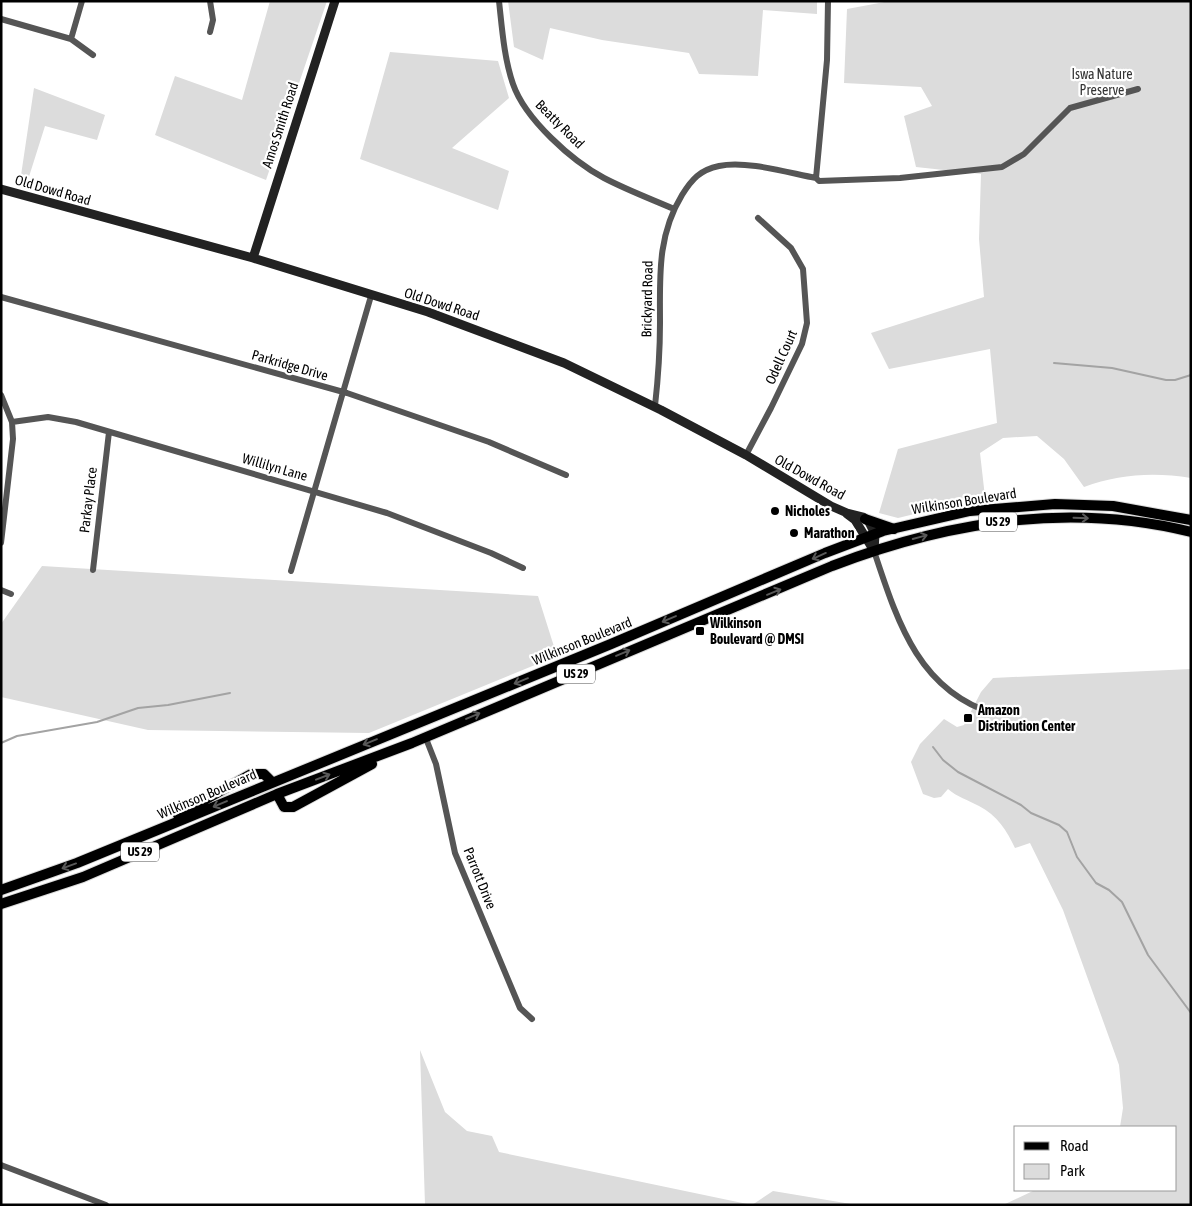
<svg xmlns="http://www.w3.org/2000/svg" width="1192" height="1206" viewBox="0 0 1192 1206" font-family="'Asap Condensed',sans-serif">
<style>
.green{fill:#dcdcdc}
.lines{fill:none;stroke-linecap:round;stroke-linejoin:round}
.stream{stroke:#a3a3a3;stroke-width:2}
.primary-casing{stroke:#dbdbdb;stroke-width:12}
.street{stroke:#555;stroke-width:6}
.secondary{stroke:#222;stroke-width:9}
.primary{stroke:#000;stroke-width:10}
.oneway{stroke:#595959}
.poi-dot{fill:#000;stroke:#fff;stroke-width:2}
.labels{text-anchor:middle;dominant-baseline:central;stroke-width:4.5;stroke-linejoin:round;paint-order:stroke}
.shield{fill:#fff;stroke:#4c4c4c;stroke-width:1}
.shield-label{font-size:12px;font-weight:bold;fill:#000}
.park-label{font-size:14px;fill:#333;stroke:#fff}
.street-label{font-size:14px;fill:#000;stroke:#fff}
.poi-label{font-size:14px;font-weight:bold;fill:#000;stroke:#fff;text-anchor:start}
</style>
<rect width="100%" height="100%" fill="#fff"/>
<!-- green -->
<path class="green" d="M270 1H327L266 180 155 135 175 76 242 100Z
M508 1H817V14L763 10 758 76 699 74 689 53 602 40 550 28 543 60 514 47Z
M890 1H1191V478C1154 472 1119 474 1084 487L1064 459 1037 436 1003 438 980 453 985 497 898 518 879 513 898 449 997 423 990 349 889 369 871 333 984 297 979 239 981 174 916 167 904 116 932 106 921 87 844 83 847 9Z
M390 52 498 61 509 98 452 148 509 171 498 210 360 159Z
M34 88 105 115 97 140 45 126 27 183 20 182Z
M42 566 538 596 557 656 369 733 148 730 1 697V624Z
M1191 669V1205H1003L1035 1190H1176V1127H1120L1123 1108 1119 1065 1063 910 1030 843 1015 848C1007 831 997 815 979 806 968 800 957 797 948 789L941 797 934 798 923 794 911 762 920 744 944 719 957 727 964 725 981 692 993 678Z
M420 1050 445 1112 467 1131 492 1136 499 1152 752 1205H425Z
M773 1191 857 1205H752Z"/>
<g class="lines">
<!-- stream -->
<path class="stream" d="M1054 363 1112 368 1166 380H1175L1191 375
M1 743 17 736 97 722 138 708 168 705 230 693
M933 747 943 760 958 772 1021 805 1031 813 1059 825 1067 832 1077 857 1096 883 1109 890 1122 902 1148 955 1191 1013"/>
<!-- primary casing -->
<g class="primary-casing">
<path id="primary" d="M865 519 894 529
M277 794 284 807H293L372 764
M178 815 251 774H264L272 782
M1 890 77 863 611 644 825 553 883 531 970 511 1055 504 1113 506 1191 520
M1 904 83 877 277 794 412 743 832 566C946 522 1070 502 1191 532"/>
</g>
<!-- street -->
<path class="street" d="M499 1C502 28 504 58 513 84 525 119 572 161 604 178 627 190 651 199 674 209
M1 19 71 39 93 55
M210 32 213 20 210 1
M71 39 82 1
M816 178 827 60 828 1
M1 297 347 393 489 442 566 475
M1 395 12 422 13 439 1 543
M655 406C658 379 660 351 660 323 660 277 657 236 682 195 692 179 700 170 719 166 746 160 789 173 816 178L819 181 900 178 1002 167 1024 154 1070 108 1138 89
M12 422 48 417 76 422 387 513 491 553 523 568
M746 455 771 408 802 344 807 323 803 269 791 248 758 218
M874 551C897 620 918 691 995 714
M93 570 109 432
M291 571 371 296
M1 590 11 594
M425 736 436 764 455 853 520 1008 532 1019
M1 1165 106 1205"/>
<!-- secondary -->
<path class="secondary" d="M1 189 253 258 428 312 564 363 661 410 746 455 831 506 847 513 863 517 869 522 875 534 874 551
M253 258 335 1
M847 514 855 520 874 551"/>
<!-- primary -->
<use href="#primary" class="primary"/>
</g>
<!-- one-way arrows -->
<defs><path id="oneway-shaft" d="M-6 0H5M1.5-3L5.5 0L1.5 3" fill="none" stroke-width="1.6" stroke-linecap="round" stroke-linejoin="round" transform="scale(1.25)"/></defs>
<g class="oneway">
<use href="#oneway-shaft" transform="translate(1081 518) rotate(2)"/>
<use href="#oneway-shaft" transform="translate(920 537) rotate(-15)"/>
<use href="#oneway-shaft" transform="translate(819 556) rotate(156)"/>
<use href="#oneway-shaft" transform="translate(774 592) rotate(-22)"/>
<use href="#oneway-shaft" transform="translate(669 619) rotate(157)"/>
<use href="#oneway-shaft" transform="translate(623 653) rotate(-23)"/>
<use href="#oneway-shaft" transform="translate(521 681) rotate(158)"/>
<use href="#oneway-shaft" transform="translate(473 716) rotate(-23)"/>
<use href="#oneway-shaft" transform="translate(370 742) rotate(158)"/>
<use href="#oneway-shaft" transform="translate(323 777) rotate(-21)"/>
<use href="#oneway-shaft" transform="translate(220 804) rotate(157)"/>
<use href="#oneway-shaft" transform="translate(69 866) rotate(160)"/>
</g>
<!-- markers -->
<g class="poi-dot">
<circle cx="775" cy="511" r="5"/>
<circle cx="794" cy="533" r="5"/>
<rect x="695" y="626" width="10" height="10" rx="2.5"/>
<rect x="963" y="713" width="10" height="10" rx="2.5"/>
</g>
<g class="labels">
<!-- shield labels -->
<g class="shield">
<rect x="979" y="512.5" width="38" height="19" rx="4"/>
<rect x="557" y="664.5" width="38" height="19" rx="4"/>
<rect x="121" y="842.5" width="38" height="19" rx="4"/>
</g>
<g class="shield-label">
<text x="998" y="522">US 29</text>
<text x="576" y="674">US 29</text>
<text x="140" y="852">US 29</text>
</g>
<!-- park labels -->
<g class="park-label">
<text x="1102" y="74">Iswa Nature<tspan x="1102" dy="16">Preserve</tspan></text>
</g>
<!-- street labels -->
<g class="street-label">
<text transform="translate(560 124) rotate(45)">Beatty Road</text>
<text transform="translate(280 125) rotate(-72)">Amos Smith Road</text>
<text transform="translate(53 190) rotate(16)">Old Dowd Road</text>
<text transform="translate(647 299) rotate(-89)">Brickyard Road</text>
<text transform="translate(442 304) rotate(18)">Old Dowd Road</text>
<text transform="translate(781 357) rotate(-66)">Odell Court</text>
<text transform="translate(290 365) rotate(16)">Parkridge Drive</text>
<text transform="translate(275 467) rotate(16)">Willilyn Lane</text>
<text transform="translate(810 477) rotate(29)">Old Dowd Road</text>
<text transform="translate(88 500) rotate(-83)">Parkay Place</text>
<text transform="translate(964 501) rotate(-9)">Wilkinson Boulevard</text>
<text transform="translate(582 641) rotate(-22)">Wilkinson Boulevard</text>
<text transform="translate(207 794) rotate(-23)">Wilkinson Boulevard</text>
<text transform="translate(480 878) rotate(68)">Parrott Drive</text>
</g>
<!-- poi labels -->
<g class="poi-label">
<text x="785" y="511">Nicholes</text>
<text x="804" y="533">Marathon</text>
<text x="710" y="623">Wilkinson<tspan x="710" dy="16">Boulevard @ DMSI</tspan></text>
<text x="978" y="710">Amazon<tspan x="978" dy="16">Distribution Center</tspan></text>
</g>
</g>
<!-- border -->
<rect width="1192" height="1206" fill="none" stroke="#000000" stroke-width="5"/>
<!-- legend -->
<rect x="1014" y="1126" width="162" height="65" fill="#ffffff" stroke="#999999"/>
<rect x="1024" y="1142" width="25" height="8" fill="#000000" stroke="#999999"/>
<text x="1060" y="1151" font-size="15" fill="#000000">Road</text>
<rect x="1024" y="1164" width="25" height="15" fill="#dcdcdc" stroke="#999999"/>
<text x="1060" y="1176" font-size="15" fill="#000000">Park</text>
</svg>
